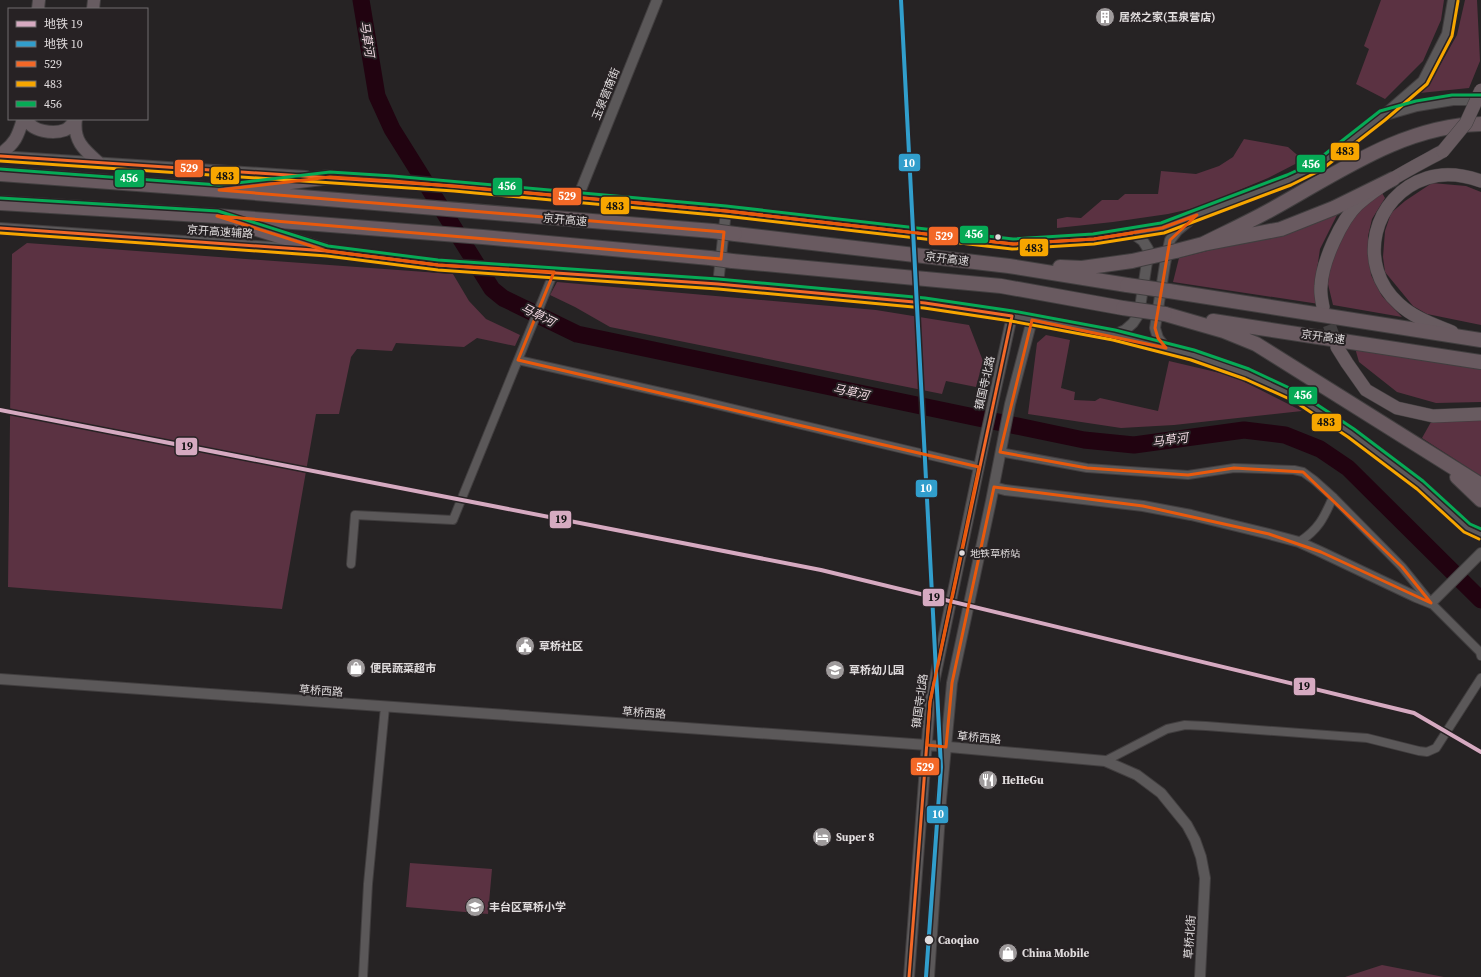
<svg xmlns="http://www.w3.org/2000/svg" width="1481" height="977" viewBox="0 0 1481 977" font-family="'Source Serif 4','Noto Sans SC',serif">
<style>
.green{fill:#5b3242}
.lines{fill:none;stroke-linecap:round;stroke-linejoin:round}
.river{stroke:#210310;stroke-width:17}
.trunk-tunnel{stroke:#423f40;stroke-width:13;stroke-dasharray:13 6;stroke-linecap:butt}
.minor-casing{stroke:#413e3f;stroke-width:10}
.tertiary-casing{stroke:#413e3f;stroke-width:12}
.primary-casing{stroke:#413e3f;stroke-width:14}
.trunk-casing{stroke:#413e3f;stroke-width:14}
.motorway-casing{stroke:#413e3f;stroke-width:16}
.minor{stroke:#5b5859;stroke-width:8}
.tertiary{stroke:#5b5859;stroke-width:10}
.primary{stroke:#675c61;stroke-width:12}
.trunk{stroke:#685b60;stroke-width:13}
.motorway{stroke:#695a60;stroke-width:14}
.trunk-bridge-casing{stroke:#413e3f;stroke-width:14;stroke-linecap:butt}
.motorway-bridge-casing{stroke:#413e3f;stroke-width:16;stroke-linecap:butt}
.trunk-bridge{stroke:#685b60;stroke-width:13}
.motorway-bridge{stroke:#695a60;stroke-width:14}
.bus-1-casing{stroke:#272224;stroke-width:6}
.bus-2-casing{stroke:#272224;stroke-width:6}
.bus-3-casing{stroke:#272224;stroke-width:6}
.bus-1{stroke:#f36827;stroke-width:3}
.bus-2{stroke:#f7a600;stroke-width:3}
.bus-3{stroke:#06aa56;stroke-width:3}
.metro-1-casing{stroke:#272224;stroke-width:7}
.metro-2-casing{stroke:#272224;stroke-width:7}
.metro-1{stroke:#d6aac1;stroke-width:4}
.metro-2{stroke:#319ecc;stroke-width:4}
.marked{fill:none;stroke:#e8590c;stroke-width:3;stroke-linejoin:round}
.bus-dot{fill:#e0dcdd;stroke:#272224;stroke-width:1.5}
.labels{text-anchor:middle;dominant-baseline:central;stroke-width:4;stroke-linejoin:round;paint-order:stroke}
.bus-label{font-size:10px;fill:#e0dcdd;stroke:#272224;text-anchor:start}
.poi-label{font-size:11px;font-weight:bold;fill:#e0dcdd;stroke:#272224;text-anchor:start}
.street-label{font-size:11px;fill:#e0dcdd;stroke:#272224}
.stop-label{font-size:11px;font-weight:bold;fill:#e0dcdd;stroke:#272224;text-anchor:start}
.water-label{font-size:12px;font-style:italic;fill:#f4dbe4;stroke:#272224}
.line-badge{stroke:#272224;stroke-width:1.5}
.badge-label{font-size:11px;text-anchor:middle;font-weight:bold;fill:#fff}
.pale-badge-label{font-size:11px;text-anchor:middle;font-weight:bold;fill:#111}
</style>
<rect width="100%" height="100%" fill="#262324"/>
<!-- green -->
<path class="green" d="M1381 0H1444L1441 20 1423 61 1385 99 1356 84 1369 49 1364 46Z
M1465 0H1477L1480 61 1469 88 1420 93 1440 65 1457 35Z
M1244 139 1288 147 1303 160 1268 178 1199 207 1168 214 1113 222 1057 228V219L1067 217 1081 218 1102 200H1118L1125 194H1158L1161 171 1196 174 1219 166 1233 157Z
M1432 183 1466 186 1481 192V325L1427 314 1413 306 1385 272 1383 257 1385 231 1391 213 1405 201Z
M1382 193 1385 198 1372 219 1368 236 1371 275 1382 296 1402 317 1333 305 1328 284 1329 266 1349 221 1371 199Z
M1340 209 1320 249 1315 283 1319 304 1173 282 1179 258 1267 236Z
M27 243 453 274 469 301 486 319 520 335 515 346 477 338 464 347 396 343 392 351 357 349 351 357 339 414H316L282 609 8 587 12 254Z
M557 282 876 310 969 325 983 361 976 387 946 381 942 394 610 327 575 307 550 295Z
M1046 335 1070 340 1061 388 1075 392 1074 400 1095 401 1100 398 1158 411 1169 361 1233 376 1302 411 1174 425 1121 428 1028 414 1037 343Z
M1355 348 1481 368V402L1436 403 1397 392 1359 362Z
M1481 418V476L1422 438 1431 422Z
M410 863 492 869 488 914 406 907Z
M1382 965 1444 977H1345Z"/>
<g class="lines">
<!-- river -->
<path class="river" d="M361 0 377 96 392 129 492 289 503 298 577 334 1084 440 1134 445 1244 430 1285 435 1320 449 1348 468 1481 600"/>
<!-- trunk-tunnel -->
<path class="trunk-tunnel" d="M1323 307 1337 347"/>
<!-- minor casing -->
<g class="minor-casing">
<path id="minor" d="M554 272 518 360 692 399 979 467
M1000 452 1087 468 1188 475 1234 468 1294 470 1303 472 1314 480 1333 497 1402 567 1431 603 1480 652 1481 656
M1299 542C1318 530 1324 518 1333 497
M351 564 355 515 453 520 518 360
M1105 761 1167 729 1185 725 1206 726 1367 738 1419 751 1427 752 1436 748 1481 678
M363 977 368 884 385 707"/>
</g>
<!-- tertiary casing -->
<g class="tertiary-casing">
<path id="tertiary" d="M1385 114 1423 81 1447 34 1453 0
M0 156 306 176
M324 177 454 186 578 197 726 211 1013 244 1094 239 1162 228 1289 180 1318 166 1382 116 1417 106 1453 100H1481
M578 197 657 0
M0 228 327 251 438 265 718 284 925 303 1012 316 1114 335 1192 355 1247 374 1296 397 1351 433 1420 485 1467 528 1481 535
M718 284 726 211
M1114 335 1125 330 1133 323 1139 314 1147 262 1148 249 1143 241 1132 233
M1166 348 1158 338 1155 328 1165 264 1170 240 1178 230 1189 221
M994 487 1005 490 1143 506 1191 515 1269 534 1299 542 1321 552 1416 597 1431 603 1481 553
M0 679 927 745 1105 761 1137 775 1161 793 1187 825 1195 840 1201 857 1205 878 1200 977
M909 977 930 702 984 443 1012 316
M929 977 941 800 952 683 991 501 1010 404 1032 320"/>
</g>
<!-- primary casing -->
<g class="primary-casing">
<path id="primary" d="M38 9 39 0
M93 9 94 0
M27 119C31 132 54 134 65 130 69 128 72 124 75 121
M76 119C73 140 83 149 98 162
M0 154C15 144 18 136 23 119"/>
</g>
<!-- trunk casing -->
<g class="trunk-casing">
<path id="trunk" d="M1323 307C1322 301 1320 293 1321 286 1322 262 1341 220 1358 204 1383 182 1414 167 1443 151
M1452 332C1433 324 1414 318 1399 304 1355 265 1373 195 1427 178 1445 172 1464 175 1481 181
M1337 347 1347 363 1366 390 1397 408 1433 416 1481 414"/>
</g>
<!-- motorway casing -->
<g class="motorway-casing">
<path id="motorway" d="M0 174 219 190 713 231
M251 187 330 177
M0 203 217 216 483 237 710 258
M241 224 327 251
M735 234 1009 266 1127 285
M1203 244C1227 232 1251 221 1274 208 1339 172 1405 125 1481 124
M1176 251 1203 244 1281 229 1334 208 1393 179
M732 261 1001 286 1123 308
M1060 267 1082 268 1132 261
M1169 291 1481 340
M1165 314 1224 331 1256 344 1481 485
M1213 321 1481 362
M1457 477 1481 500"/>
</g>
<!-- minor -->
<use href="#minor" class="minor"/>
<!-- tertiary -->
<use href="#tertiary" class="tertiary"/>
<!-- primary -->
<use href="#primary" class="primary"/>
<!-- trunk -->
<use href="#trunk" class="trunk"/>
<!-- motorway -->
<use href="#motorway" class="motorway"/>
<!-- trunk-bridge casing -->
<g class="trunk-bridge-casing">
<path id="trunk-bridge" d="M1443 151 1466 123 1481 90"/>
</g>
<!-- motorway-bridge casing -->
<g class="motorway-bridge-casing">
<path id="motorway-bridge" d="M713 231 735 234
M710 258 732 261
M1132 261 1176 251
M1127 285 1169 291
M1123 308 1165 314"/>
</g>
<!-- trunk-bridge -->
<use href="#trunk-bridge" class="trunk-bridge"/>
<!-- motorway-bridge -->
<use href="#motorway-bridge" class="motorway-bridge"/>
<!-- bus-1 casing -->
<g class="bus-1-casing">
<path id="bus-1" d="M0 156 454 186 726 211 1013 244 1094 239 1132 233
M0 228 327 251 438 265 718 284 925 303 1012 316 930 702 909 977"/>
</g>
<!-- bus-2 casing -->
<g class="bus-2-casing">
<path id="bus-2" d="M0 161 454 191 725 216 1012 249 1094 244 1164 233 1291 185 1321 170 1385 120 1427 84 1452 36 1458 1
M0 233 327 256 438 270 718 289 924 308 1011 321 1113 340 1191 360 1245 379 1294 401 1348 437 1417 489 1464 532 1479 539"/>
</g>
<!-- bus-3 casing -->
<g class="bus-3-casing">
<path id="bus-3" d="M0 169 219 185 330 172 393 176 726 206 1013 239 1093 234 1161 223 1287 175 1315 162 1380 111 1416 101 1452 95H1481
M0 198 218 211 328 246 438 260 718 279 925 298 1013 311 1115 330 1194 350 1249 369 1298 392 1354 429 1423 481 1470 524 1481 529"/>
</g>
<!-- bus-1 -->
<use href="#bus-1" class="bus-1"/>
<!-- bus-2 -->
<use href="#bus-2" class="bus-2"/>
<!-- bus-3 -->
<use href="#bus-3" class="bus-3"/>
<!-- metro-1 casing -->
<g class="metro-1-casing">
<path id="metro-1" d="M0 410 821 570 1414 713 1481 752"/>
</g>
<!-- metro-2 casing -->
<g class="metro-2-casing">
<path id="metro-2" d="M901 0 941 767 926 977"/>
</g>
<!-- metro-1 -->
<use href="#metro-1" class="metro-1"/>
<!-- metro-2 -->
<use href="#metro-2" class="metro-2"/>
</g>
<!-- marked area -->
<path class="marked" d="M330 177 393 181 726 211 1013 244 1094 239 1162 228 1197 215 1170 240 1155 328 1158 338 1166 348 1032 320 1000 452 1087 468 1188 475 1234 468 1303 472 1402 567 1431 603 1321 552 1269 534 1143 506 994 487 952 683 946 747 927 745 930 702 979 467 518 360 554 272 438 265 327 251 217 216 721 259 724 232 219 190Z"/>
<!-- icons -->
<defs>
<g id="building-disc" transform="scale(1)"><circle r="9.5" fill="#9f9b9c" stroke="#272224"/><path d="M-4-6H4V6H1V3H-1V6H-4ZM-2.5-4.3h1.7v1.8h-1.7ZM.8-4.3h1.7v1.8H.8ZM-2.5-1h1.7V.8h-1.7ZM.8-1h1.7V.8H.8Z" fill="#fff"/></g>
<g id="civic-disc" transform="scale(1)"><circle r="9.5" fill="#9f9b9c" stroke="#272224"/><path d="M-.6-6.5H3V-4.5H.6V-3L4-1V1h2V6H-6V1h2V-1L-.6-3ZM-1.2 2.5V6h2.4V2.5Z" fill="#fff"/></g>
<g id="shop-disc" transform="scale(1)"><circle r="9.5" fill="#9f9b9c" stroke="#272224"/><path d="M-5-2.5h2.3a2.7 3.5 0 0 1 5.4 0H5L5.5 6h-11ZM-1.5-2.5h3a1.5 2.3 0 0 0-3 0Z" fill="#fff"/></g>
<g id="school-disc" transform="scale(1)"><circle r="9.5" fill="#9f9b9c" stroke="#272224"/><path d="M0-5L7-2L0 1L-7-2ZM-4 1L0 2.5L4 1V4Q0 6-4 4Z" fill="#fff"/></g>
<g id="restaurant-disc" transform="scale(1)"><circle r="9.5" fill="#9f9b9c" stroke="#272224"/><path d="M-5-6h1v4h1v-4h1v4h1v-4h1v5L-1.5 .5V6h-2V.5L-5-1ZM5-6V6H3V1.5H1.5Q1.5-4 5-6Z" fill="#fff"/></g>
<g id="hotel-disc" transform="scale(1)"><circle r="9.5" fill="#9f9b9c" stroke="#272224"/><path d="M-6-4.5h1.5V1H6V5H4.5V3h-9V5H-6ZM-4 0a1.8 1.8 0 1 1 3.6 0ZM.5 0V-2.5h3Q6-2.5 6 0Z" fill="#fff"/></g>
</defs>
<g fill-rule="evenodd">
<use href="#building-disc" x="1105" y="17"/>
<use href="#civic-disc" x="525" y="646"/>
<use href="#shop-disc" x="356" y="668"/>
<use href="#school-disc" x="835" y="670"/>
<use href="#restaurant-disc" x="988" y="780"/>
<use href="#hotel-disc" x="822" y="837"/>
<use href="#school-disc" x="475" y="907"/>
<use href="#shop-disc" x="1008" y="953"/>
</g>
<!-- markers -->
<g class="bus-dot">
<circle cx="998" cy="237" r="3.5"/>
<circle cx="962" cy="553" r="3.5"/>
<circle cx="929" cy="940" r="5"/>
</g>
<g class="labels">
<!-- bus labels -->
<g class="bus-label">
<text x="970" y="553">地铁草桥站</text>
</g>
<!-- poi labels -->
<g class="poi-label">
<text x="1119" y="17">居然之家(玉泉营店)</text>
<text x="539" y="646">草桥社区</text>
<text x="370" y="668">便民蔬菜超市</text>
<text x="849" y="670">草桥幼儿园</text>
<text x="1002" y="780">HeHeGu</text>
<text x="836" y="837">Super 8</text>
<text x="489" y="907">丰台区草桥小学</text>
<text x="1022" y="953">China Mobile</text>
</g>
<!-- street labels -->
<g class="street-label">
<text transform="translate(606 94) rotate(-68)">玉泉营南街</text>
<text transform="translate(565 220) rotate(5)">京开高速</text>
<text transform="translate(220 232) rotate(4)">京开高速辅路</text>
<text transform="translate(947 259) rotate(7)">京开高速</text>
<text transform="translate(1323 337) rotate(8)">京开高速</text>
<text transform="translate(985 383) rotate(-77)">镇国寺北路</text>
<text transform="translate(321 691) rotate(4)">草桥西路</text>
<text transform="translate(920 701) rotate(-82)">镇国寺北路</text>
<text transform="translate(644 713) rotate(4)">草桥西路</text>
<text transform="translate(979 738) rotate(5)">草桥西路</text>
<text transform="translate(1190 937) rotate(-86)">草桥北街</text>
</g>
<!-- stop labels -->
<g class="stop-label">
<text x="938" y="940">Caoqiao</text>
</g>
<!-- water labels -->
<g class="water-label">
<text transform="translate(367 39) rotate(81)">马草河</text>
<text transform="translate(538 315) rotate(27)">马草河</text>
<text transform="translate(851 392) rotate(12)">马草河</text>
<text transform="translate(1170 440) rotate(-8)">马草河</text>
</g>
</g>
<g class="line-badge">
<rect x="1330" y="142" width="30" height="19" rx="4" fill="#f7a600"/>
<rect x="898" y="153" width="23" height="19" rx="4" fill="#319ecc"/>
<rect x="1296" y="154" width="30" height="19" rx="4" fill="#06aa56"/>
<rect x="174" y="159" width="30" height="19" rx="4" fill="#f36827"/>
<rect x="210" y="166" width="30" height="19" rx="4" fill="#f7a600"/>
<rect x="114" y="169" width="31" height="19" rx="4" fill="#06aa56"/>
<rect x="492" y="177" width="31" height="19" rx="4" fill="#06aa56"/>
<rect x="552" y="187" width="30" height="19" rx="4" fill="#f36827"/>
<rect x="600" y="196" width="30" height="19" rx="4" fill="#f7a600"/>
<rect x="959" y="225" width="30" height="19" rx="4" fill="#06aa56"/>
<rect x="928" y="226" width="31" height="20" rx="4" fill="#f36827"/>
<rect x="1019" y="238" width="30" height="19" rx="4" fill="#f7a600"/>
<rect x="1288" y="386" width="30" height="19" rx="4" fill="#06aa56"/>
<rect x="1311" y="413" width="31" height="19" rx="4" fill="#f7a600"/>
<rect x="175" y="437" width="23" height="19" rx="4" fill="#d6aac1"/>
<rect x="915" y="479" width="23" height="19" rx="4" fill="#319ecc"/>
<rect x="549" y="510" width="23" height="19" rx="4" fill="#d6aac1"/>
<rect x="922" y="588" width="23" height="19" rx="4" fill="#d6aac1"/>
<rect x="1293" y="677" width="23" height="19" rx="4" fill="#d6aac1"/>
<rect x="910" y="757" width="30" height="19" rx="4" fill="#f36827"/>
<rect x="926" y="805" width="23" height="19" rx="4" fill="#319ecc"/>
</g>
<g class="badge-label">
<text x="909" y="167">10</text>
<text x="1311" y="168">456</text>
<text x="189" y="172">529</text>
<text x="129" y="182">456</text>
<text x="507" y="190">456</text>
<text x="567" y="200">529</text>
<text x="974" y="238">456</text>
<text x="944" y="240">529</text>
<text x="1303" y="399">456</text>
<text x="926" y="492">10</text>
<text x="925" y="771">529</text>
<text x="938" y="818">10</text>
</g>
<g class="pale-badge-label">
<text x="1345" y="155">483</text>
<text x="225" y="180">483</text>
<text x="615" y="210">483</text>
<text x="1034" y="252">483</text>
<text x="1326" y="426">483</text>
<text x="187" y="450">19</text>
<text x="561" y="523">19</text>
<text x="934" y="601">19</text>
<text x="1304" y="690">19</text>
</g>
<!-- legend -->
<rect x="8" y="8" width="140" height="112" fill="#272224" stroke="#716c6e"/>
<rect x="16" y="21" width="20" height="6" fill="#d6aac1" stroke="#716c6e"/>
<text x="44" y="28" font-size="12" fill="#e0dcdd">地铁 19</text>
<rect x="16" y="41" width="20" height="6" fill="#319ecc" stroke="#716c6e"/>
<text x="44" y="48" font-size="12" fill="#e0dcdd">地铁 10</text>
<rect x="16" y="61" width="20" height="6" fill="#f36827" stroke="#716c6e"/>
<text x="44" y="68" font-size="12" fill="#e0dcdd">529</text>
<rect x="16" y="81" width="20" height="6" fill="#f7a600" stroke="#716c6e"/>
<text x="44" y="88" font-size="12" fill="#e0dcdd">483</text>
<rect x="16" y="101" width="20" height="6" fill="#06aa56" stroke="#716c6e"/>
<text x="44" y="108" font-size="12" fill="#e0dcdd">456</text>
</svg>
